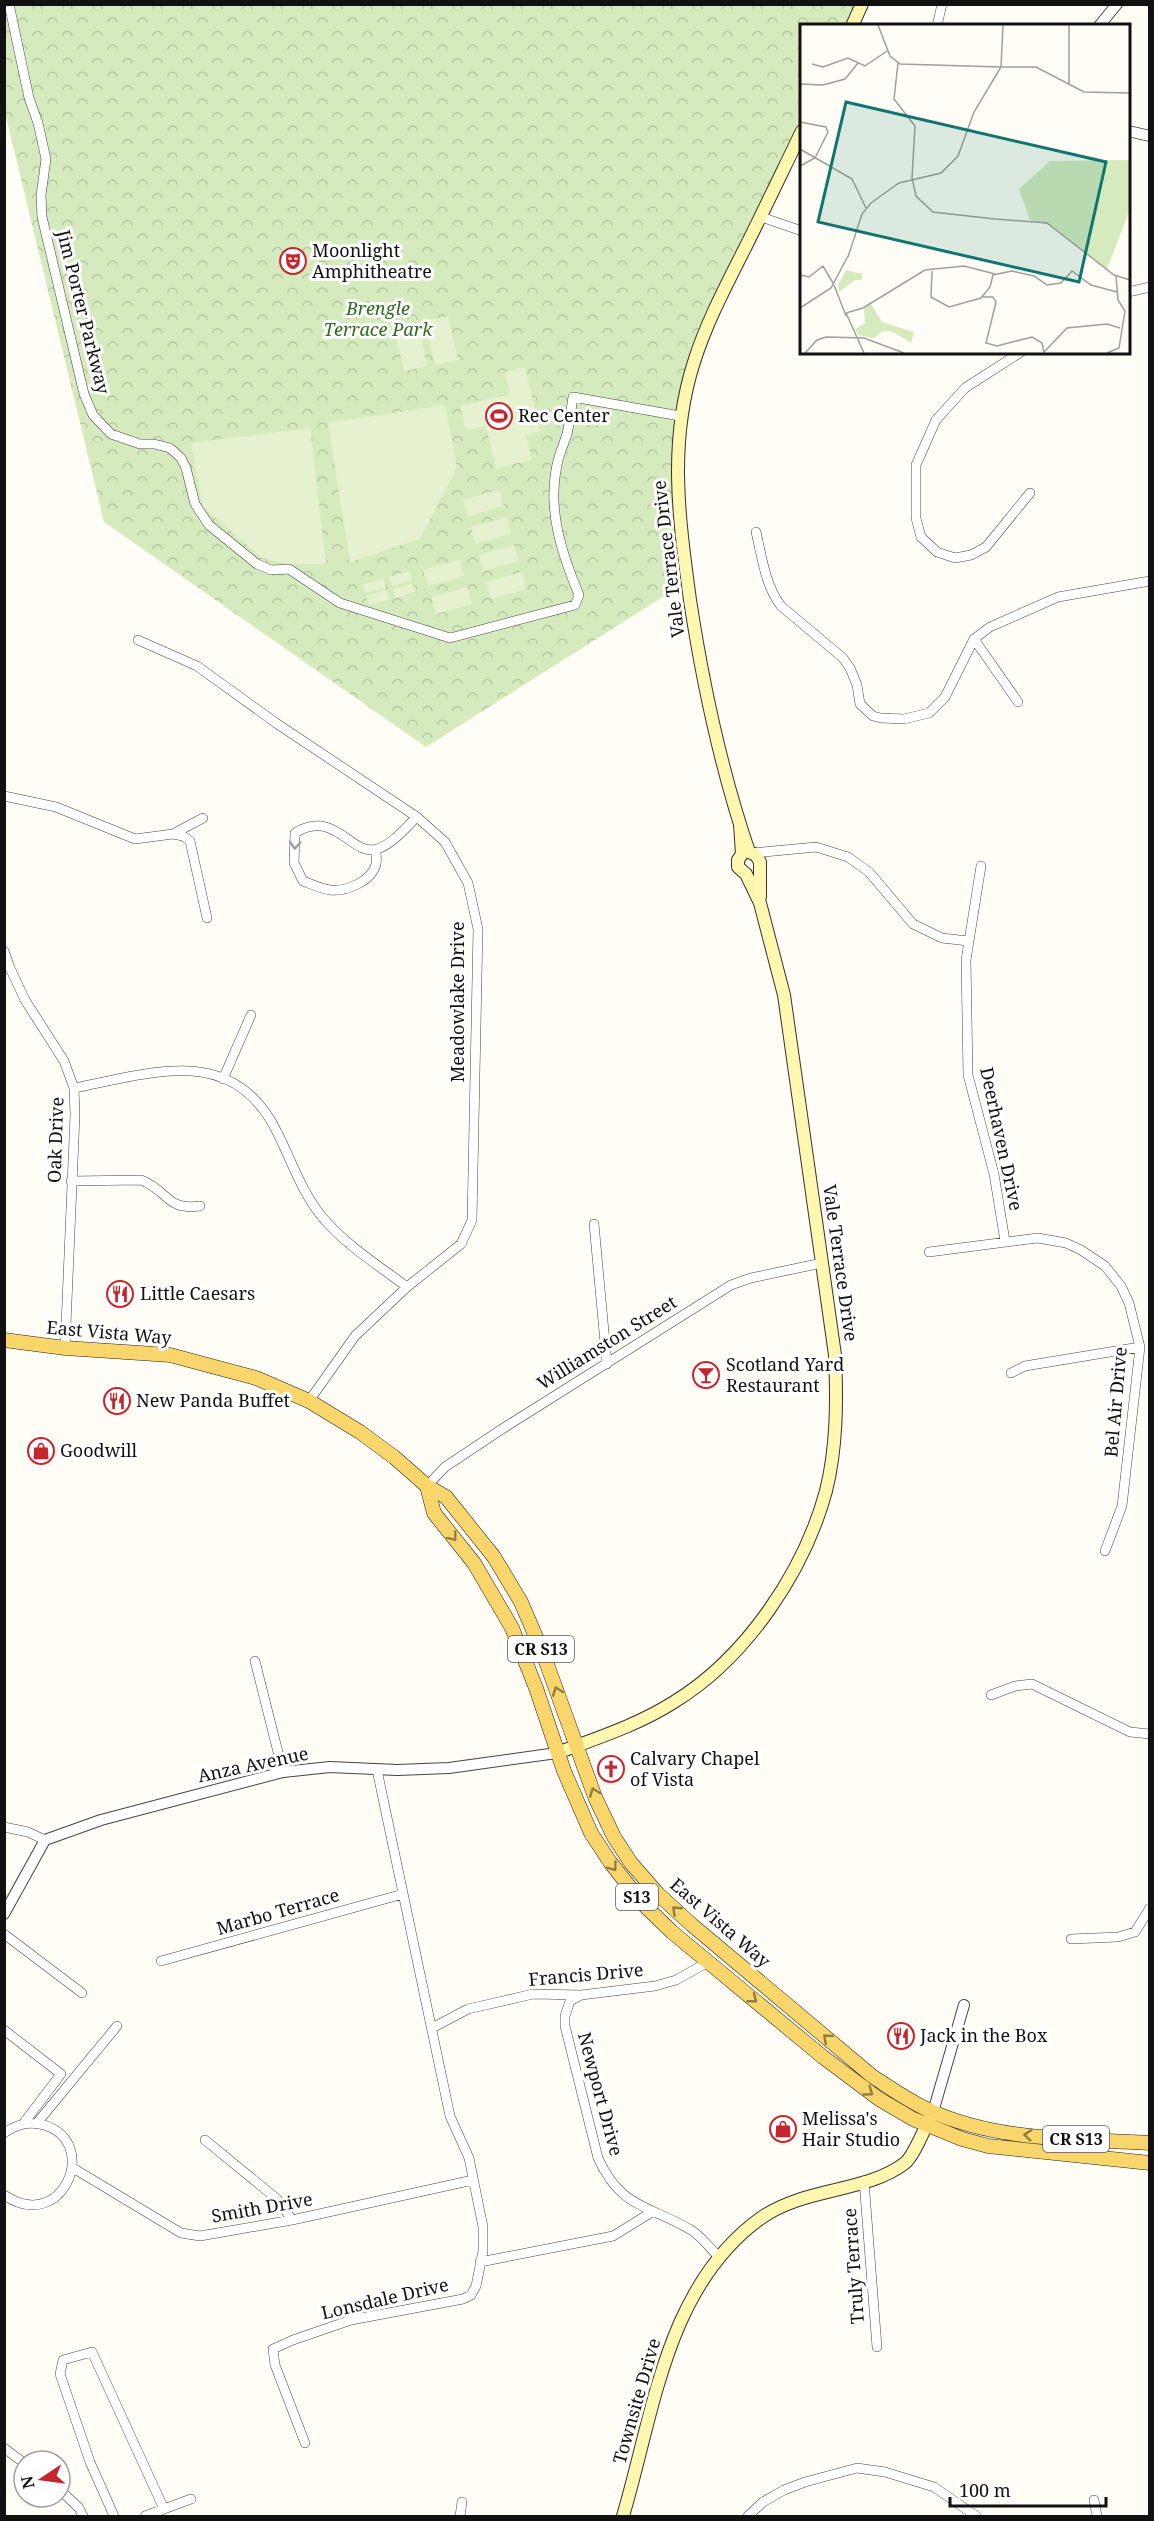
<svg xmlns="http://www.w3.org/2000/svg" width="1154" height="2521" font-family="'Noto Serif',serif">
	<defs>
		<pattern id="park-crowns" width="20" height="18" patternUnits="userSpaceOnUse" patternTransform="scale(1.5)"><rect width="20" height="18" fill="#d5ebbd"/><path d="M2 6a3 3 0 1 1 6 0M12 15a3 3 0 1 1 6 0" fill="none" stroke="#b6c8a1"/></pattern>
	</defs>
	<rect width="100%" height="100%" fill="#fffdf5"/>
	<path fill="url(#park-crowns)" d="M 4,5 L 861,5 L 851,25 L 802,26 L 801,129 L 706,328 L 681,416 L 688,581 L 426,747 L 104,522 L 5,113 Z"/>
	<path fill="#e6f2cf" d="M 448,316 L 458,360 L 435,365 L 425,321 Z
		M 418,323 L 427,366 L 404,371 L 394,328 Z
		M 525,367 L 540,431 L 526,435 L 532,460 L 496,468 L 486,426 L 466,430 L 460,406 L 510,394 L 505,372 Z
		M 445,405 L 457,467 L 420,539 L 350,562 L 328,423 Z
		M 310,428 L 326,564 L 288,564 L 262,558 L 203,507 L 191,443 Z
		M 499,490 L 504,506 L 468,516 L 463,500 Z
		M 507,517 L 511,534 L 475,544 L 471,527 Z
		M 514,545 L 519,561 L 483,571 L 479,555 Z
		M 459,560 L 464,576 L 428,586 L 423,570 Z
		M 409,571 L 412,580 L 392,586 L 389,577 Z
		M 522,572 L 526,589 L 491,599 L 486,582 Z
		M 383,579 L 386,588 L 365,593 L 363,584 Z
		M 413,583 L 415,592 L 395,598 L 393,589 Z
		M 467,587 L 472,604 L 436,614 L 431,597 Z
		M 386,590 L 389,600 L 369,605 L 366,596 Z"/>
	<g fill="none" stroke-linecap="round" stroke-linejoin="round">
		<defs>
			<path id="minor" d="M 9,4 L 29,98 L 38,123 L 46,159 L 41,195 L 42,217 L 84,394 L 93,415 L 111,434 L 140,444 L 154,444 L 170,448 L 181,458 L 186,468 L 195,504 L 209,525 L 257,564 L 271,570 L 289,569 L 340,603 L 450,638 L 575,605 L 579,595 C 562,554 547,510 557,465 C 559,454 564,444 567,434 C 570,422 571,409 573,397 L 680,416
				M 937,26 L 942,4
				M 761,217 L 802,231
				M 1128,292 L 1150,287
				M 1021,352 L 965,388 L 936,420 L 916,465 L 916,518 L 921,537 L 937,552 L 955,558 L 971,555 L 986,547 L 1030,493
				M 756,532 C 762,557 765,585 781,606 L 843,658 L 850,668 L 857,685 L 860,704 L 873,716 L 881,718 L 904,719 L 929,713 L 945,697 L 974,639 L 990,627 L 1058,597 L 1150,581
				M 974,639 L 1018,702
				M 138,640 L 197,666 L 276,723 L 417,817 L 445,842 L 468,883 L 478,929 L 472,1220 L 461,1244 L 407,1287 L 355,1336 L 309,1401
				M 4,796 L 56,807 L 135,839 L 173,834 L 183,836 L 190,841 L 207,918
				M 173,834 L 203,818
				M 376,850 C 376,854 377,860 376,864 C 372,881 346,892 330,890 C 321,889 311,884 303,881 L 294,863 L 295,833 C 336,808 351,857 377,849 C 393,844 405,828 417,817
				M 753,853 L 816,847 L 848,857 L 869,872 L 913,924 L 942,938 L 968,941
				M 981,866 L 966,960 L 968,1075 L 994,1174 L 1005,1241
				M 4,951 L 10,968 L 25,1000 L 64,1061 L 74,1088 L 75,1115 L 65,1348
				M 223,1079 L 251,1015
				M 74,1088 C 152,1073 234,1042 278,1134 C 292,1162 302,1193 323,1218 C 346,1245 379,1266 407,1287
				M 71,1181 L 141,1180 C 168,1190 166,1211 200,1206
				M 594,1224 L 607,1364
				M 929,1252 L 1038,1238 L 1066,1243 L 1081,1250 L 1105,1266 L 1121,1286 L 1129,1303 L 1140,1347 L 1122,1506 L 1105,1551
				M 1011,1373 L 1025,1366 L 1140,1347
				M 427,1486 L 445,1467 L 502,1429 L 731,1285 L 751,1278 L 822,1263
				M 255,1661 L 283,1772
				M 991,1695 L 1015,1686 L 1032,1684 L 1130,1732 L 1150,1734
				M 4,1827 L 28,1832 L 45,1840
				M 4,1934 L 82,1993
				M 1071,1939 L 1118,1937 L 1135,1932 L 1150,1908
				M 161,1961 L 403,1894
				M 581,1995 L 570,2001 L 565,2016 L 565,2026 L 598,2158 C 621,2209 649,2205 691,2230 C 701,2236 710,2248 718,2256
				M 432,2028 L 468,2009 L 533,1994 L 581,1995 L 655,1986 L 676,1980 L 708,1962
				M 4,2030 L 61,2074 L 23,2124
				M 37,2123 L 117,2026
				M 4,2133 C 17,2124 29,2121 44,2125 C 101,2142 63,2235 4,2195
				M 205,2140 L 277,2199 L 292,2220
				M 73,2168 L 181,2233 L 200,2236 L 292,2220 L 473,2180
				M 864,2181 L 877,2347
				M 480,2262 L 613,2236 L 652,2212
				M 305,2443 L 275,2365 L 273,2349 L 293,2340 L 351,2320 L 463,2299 L 471,2295 L 476,2286 L 483,2251 L 483,2227 L 469,2158 L 450,2116 L 377,1770
				M 4,2448 L 24,2463
				M 60,2490 L 79,2508 L 83,2516
				M 1094,2500 L 1097,2516
				M 114,2516 L 90,2462 L 60,2374 L 63,2360 L 92,2352 L 164,2509
				M 145,2516 L 191,2499
				M 460,2516 L 462,2502
				M 748,2516 L 763,2502 L 784,2490 L 805,2482 L 857,2468 L 885,2472 L 934,2487 L 976,2516"/>
			<path id="tertiary" d="M 1099,26 L 1117,4
				M 1128,131 L 1150,136
				M 4,1914 L 45,1840 L 101,1820 L 283,1772 L 330,1767 L 397,1770 L 449,1768 L 557,1753
				M 933,2112 L 964,2005"/>
			<path id="secondary" d="M 852,26 L 862,4
				M 760,897 L 760,862 L 756,855 L 749,852 C 721,770 703,685 690,600 C 679,518 668,443 694,362 C 707,321 727,284 746,246 C 765,208 783,170 802,131
				M 557,1753 C 597,1738 638,1725 674,1702 C 746,1658 804,1572 826,1491 C 837,1447 837,1401 835,1355 L 784,995 L 760,903 L 746,874 L 738,867 L 738,860 L 742,854 L 740,824
				M 623,2516 C 654,2412 666,2286 761,2218 C 805,2187 866,2193 905,2163 C 914,2156 925,2127 931,2116"/>
			<path id="primary" d="M 4,1340 L 65,1348 L 170,1355 L 256,1378 L 309,1401 L 360,1432 L 394,1457 L 427,1486 L 446,1497 L 494,1557 L 521,1602 L 544,1656 L 595,1797 L 614,1837 L 631,1863 L 658,1894 L 692,1925 L 872,2076 C 892,2089 910,2102 931,2111 C 999,2142 1077,2138 1150,2143
				M 427,1486 L 434,1513 L 474,1563 L 512,1628 L 536,1688 L 564,1771 L 591,1833 L 610,1862 L 643,1904 L 672,1932 L 823,2057 L 879,2099 L 913,2119 L 962,2139 L 988,2146 L 1150,2163"/>
		</defs>
		<use href="#minor" stroke="#444" stroke-width="10"/>
		<use href="#tertiary" stroke="#444" stroke-width="12"/>
		<use href="#secondary" stroke="#333" stroke-width="14"/>
		<use href="#primary" stroke="#222" stroke-width="15"/>
		<use href="#minor" stroke="#fff" stroke-width="9"/>
		<use href="#tertiary" stroke="#fff" stroke-width="10"/>
		<use href="#secondary" stroke="#fff6b0" stroke-width="12"/>
		<use href="#primary" stroke="#f9d66b" stroke-width="14"/>
	</g>
	<defs><path id="oneway-chevron" d="M-2-3.5L2.5 0L-2 3.5" fill="none" stroke-width="1.6" stroke-linecap="round" stroke-linejoin="round" transform="scale(1.5)"/></defs>
	<use stroke="#a0a0a0" href="#oneway-chevron" transform="translate(295 845) rotate(93)"/>
	<g stroke="#917d42">
		<use href="#oneway-chevron" transform="translate(453 1537) rotate(52)"/>
		<use href="#oneway-chevron" transform="translate(557 1691) rotate(-110)"/>
		<use href="#oneway-chevron" transform="translate(594 1792) rotate(-111)"/>
		<use href="#oneway-chevron" transform="translate(613 1867) rotate(54)"/>
		<use href="#oneway-chevron" transform="translate(676 1910) rotate(-137)"/>
		<use href="#oneway-chevron" transform="translate(753 1999) rotate(39)"/>
		<use href="#oneway-chevron" transform="translate(827 2038) rotate(-139)"/>
		<use href="#oneway-chevron" transform="translate(869 2092) rotate(36)"/>
		<use href="#oneway-chevron" transform="translate(1028 2135) rotate(-174)"/>
	</g>
	<defs>
		<symbol id="theatre-ring" viewBox="-11 -11 22 22"><circle r="9.5" fill="#fff" stroke="#c4262e" stroke-width="1.5"/><path d="M-5-5.5Q0-4 5-5.5V0Q5 5 0 6Q-5 5-5 0ZM-3.3-2.5H-1v1.5H-3.3ZM1-2.5H3.3v1.5H1ZM-2.8 1Q0 5.5 2.8 1Z" fill="#c4262e"/></symbol>
		<symbol id="stadium-ring" viewBox="-11 -11 22 22"><circle r="9.5" fill="#fff" stroke="#c4262e" stroke-width="1.5"/><path d="M0-5a6.5 5 0 1 0 0 10a6.5 5 0 1 0 0-10ZM-3.5-1.8h7v3.6h-7Z" fill="#c4262e"/></symbol>
		<symbol id="restaurant-ring" viewBox="-11 -11 22 22"><circle r="9.5" fill="#fff" stroke="#c4262e" stroke-width="1.5"/><path d="M-5-6h1v4h1v-4h1v4h1v-4h1v5L-1.5 .5V6h-2V.5L-5-1ZM5-6V6H3V1.5H1.5Q1.5-4 5-6Z" fill="#c4262e"/></symbol>
		<symbol id="bar-ring" viewBox="-11 -11 22 22"><circle r="9.5" fill="#fff" stroke="#c4262e" stroke-width="1.5"/><path d="M-6-5H6L.8 .8V4.5H3.5V6h-7V4.5H-.8V.8Z" fill="#c4262e"/></symbol>
		<symbol id="shop-ring" viewBox="-11 -11 22 22"><circle r="9.5" fill="#fff" stroke="#c4262e" stroke-width="1.5"/><path d="M-5-2.5h2.3a2.7 3.5 0 0 1 5.4 0H5L5.5 6h-11ZM-1.5-2.5h3a1.5 2.3 0 0 0-3 0Z" fill="#c4262e"/></symbol>
		<symbol id="church-ring" viewBox="-11 -11 22 22"><circle r="9.5" fill="#fff" stroke="#c4262e" stroke-width="1.5"/><path d="M-1.2-6h2.4v3.5h3.3v2.4h-3.3V6h-2.4V-.1h-3.3v-2.4h3.3Z" fill="#c4262e"/></symbol>
	</defs>
	<g fill-rule="evenodd">
		<use href="#theatre-ring" x="278" y="246" width="30" height="30"/>
		<use href="#stadium-ring" x="484" y="401" width="30" height="30"/>
		<use href="#restaurant-ring" x="105" y="1279" width="30" height="30"/>
		<use href="#bar-ring" x="691" y="1360" width="30" height="30"/>
		<use href="#restaurant-ring" x="102" y="1386" width="30" height="30"/>
		<use href="#shop-ring" x="26" y="1436" width="30" height="30"/>
		<use href="#church-ring" x="596" y="1754" width="30" height="30"/>
		<use href="#restaurant-ring" x="886" y="2021" width="30" height="30"/>
		<use href="#shop-ring" x="768" y="2114" width="30" height="30"/>
	</g>
	<g text-anchor="middle" stroke-width="6" stroke-linejoin="round" paint-order="stroke">
		<g fill="#fff" stroke="#585858" stroke-width="1.5">
			<rect x="508" y="1636" width="66" height="26" rx="4.5"/>
			<rect x="616" y="1884" width="42" height="26" rx="4.5"/>
			<rect x="1043" y="2126" width="66" height="26" rx="4.5"/>
		</g>
		<g font-size="16" font-weight="bold" fill="#111">
			<text x="541" y="1655">CR S13</text>
			<text x="637" y="1903">S13</text>
			<text x="1076" y="2145">CR S13</text>
		</g>
		<g font-size="18" fill="#111" stroke="#fff" text-anchor="start">
			<text x="312" y="257">Moonlight<tspan x="312" dy="21">Amphitheatre</tspan></text>
			<text x="518" y="422">Rec Center</text>
			<text x="140" y="1300">Little Caesars</text>
			<text x="726" y="1371">Scotland Yard<tspan x="726" dy="21">Restaurant</tspan></text>
			<text x="136" y="1407">New Panda Buffet</text>
			<text x="60" y="1457">Goodwill</text>
			<text x="630" y="1765">Calvary Chapel<tspan x="630" dy="21">of Vista</tspan></text>
			<text x="920" y="2042">Jack in the Box</text>
			<text x="802" y="2125">Melissa's<tspan x="802" dy="21">Hair Studio</tspan></text>
		</g>
		<g font-size="18" font-style="italic" fill="#2f6b1f" stroke="#fff">
			<text x="378" y="315">Brengle<tspan x="378" dy="21">Terrace Park</tspan></text>
		</g>
		<g font-size="18" fill="#111" stroke="#fff">
			<text transform="translate(83 312) rotate(76)" y="6">Jim Porter Parkway</text>
			<text transform="translate(669 559) rotate(-97)" y="6">Vale Terrace Drive</text>
			<text transform="translate(458 1002) rotate(-90)" y="6">Meadowlake Drive</text>
			<text transform="translate(1001 1139) rotate(78)" y="6">Deerhaven Drive</text>
			<text transform="translate(56 1140) rotate(-88)" y="6">Oak Drive</text>
			<text transform="translate(840 1263) rotate(82)" y="6">Vale Terrace Drive</text>
			<text transform="translate(109 1333) rotate(5)" y="6">East Vista Way</text>
			<text transform="translate(607 1343) rotate(-32)" y="6">Williamston Street</text>
			<text transform="translate(1116 1402) rotate(-85)" y="6">Bel Air Drive</text>
			<text transform="translate(253 1765) rotate(-12)" y="6">Anza Avenue</text>
			<text transform="translate(278 1912) rotate(-16)" y="6">Marbo Terrace</text>
			<text transform="translate(720 1923) rotate(41)" y="6">East Vista Way</text>
			<text transform="translate(586 1975) rotate(-5)" y="6">Francis Drive</text>
			<text transform="translate(600 2094) rotate(75)" y="6">Newport Drive</text>
			<text transform="translate(262 2208) rotate(-10)" y="6">Smith Drive</text>
			<text transform="translate(854 2266) rotate(-94)" y="6">Truly Terrace</text>
			<text transform="translate(385 2299) rotate(-13)" y="6">Lonsdale Drive</text>
			<text transform="translate(637 2401) rotate(-74)" y="6">Townsite Drive</text>
		</g>
	</g>
	<g transform="translate(800 24)">
		<rect width="330" height="330" fill="#fffdf5"/>
		<path d="M 330,136 L 330,185 L 307,245 L 253,202 L 230,196 L 219,165 L 250,137 ZM 46,246 L 62,250 L 62,256 L 55,256 L 39,268 L 38,261 ZM 71,280 L 82,298 L 114,308 L 111,319 L 93,308 L 83,307 L 74,314 L 58,311 L 55,305 L 65,299 L 64,285 Z" fill="#d5ebbd"/>
		<path fill="none" stroke="#a09f9a" stroke-width="1.5" d="M 78,1 L 90,32 L 100,40 L 201,43M 98,39 L 94,75 L 115,102 L 112,154M 12,40 L 23,43 L 48,34 L 65,42 L 87,27M 201,43 L 236,43 L 284,68 L 330,69M 0,60 L 23,61 L 45,55 L 58,39M 269,61 L 269,1M 0,98 L 26,103 L 28,108 L 15,134 L 0,142M 0,125 L 52,155 L 66,184M 112,154 L 116,172 L 133,188 L 195,195M 195,195 L 247,199 L 314,251 L 330,256M 48,233 L 62,190 L 71,179 L 99,159 L 141,149 L 158,132 L 174,88 L 201,43 L 203,1M 132,247 L 131,273 L 149,283 L 181,274 L 190,263 L 193,251 L 212,247 L 234,252 L 247,261 L 261,259 L 272,247 L 291,261 L 317,268M 0,251 L 9,253 L 23,242 L 33,259M 34,261 L 46,292M 183,273 L 193,273 L 196,278 L 186,319 L 197,322 L 232,313 L 242,319 L 244,329M 0,284 L 31,264 L 48,232M 46,289 L 63,284 L 125,246 L 164,242 L 195,250M 46,289 L 64,329M 244,328 L 267,304 L 307,300 L 320,304M 5,329 L 17,316 L 26,313 L 64,314 L 104,329M 307,329 L 319,324 L 325,287 L 318,276 L 316,252"/>
		<path fill="#0f766e" fill-opacity="0.15" stroke="#0f766e" stroke-width="3" d="M 46,78 L 306,138 L 279,258 L 18,198 Z"/>
		<rect width="330" height="330" fill="none" stroke="#111" stroke-width="3"/>
	</g>
	<rect width="1154" height="2521" fill="none" stroke="#111111" stroke-width="12"/>
	<g transform="translate(42 2479) rotate(257)"><circle r="28" fill="#ffffff" stroke="#a0a0a0" stroke-width="1.5"/>
	<path d="M0-4.5L10 22L0 15L-10 22Z" fill="#c4262e"/>
	<text y="-9" font-size="16" font-weight="bold" text-anchor="middle" fill="#111111">N</text>
	</g>
	<path d="M950 2497v9h156v-9" fill="none" stroke="#111111" stroke-width="3"/>
	<text x="959" y="2497" font-size="18" fill="#111111" stroke="#ffffff" stroke-width="4.5" paint-order="stroke">100 m</text>
</svg>
